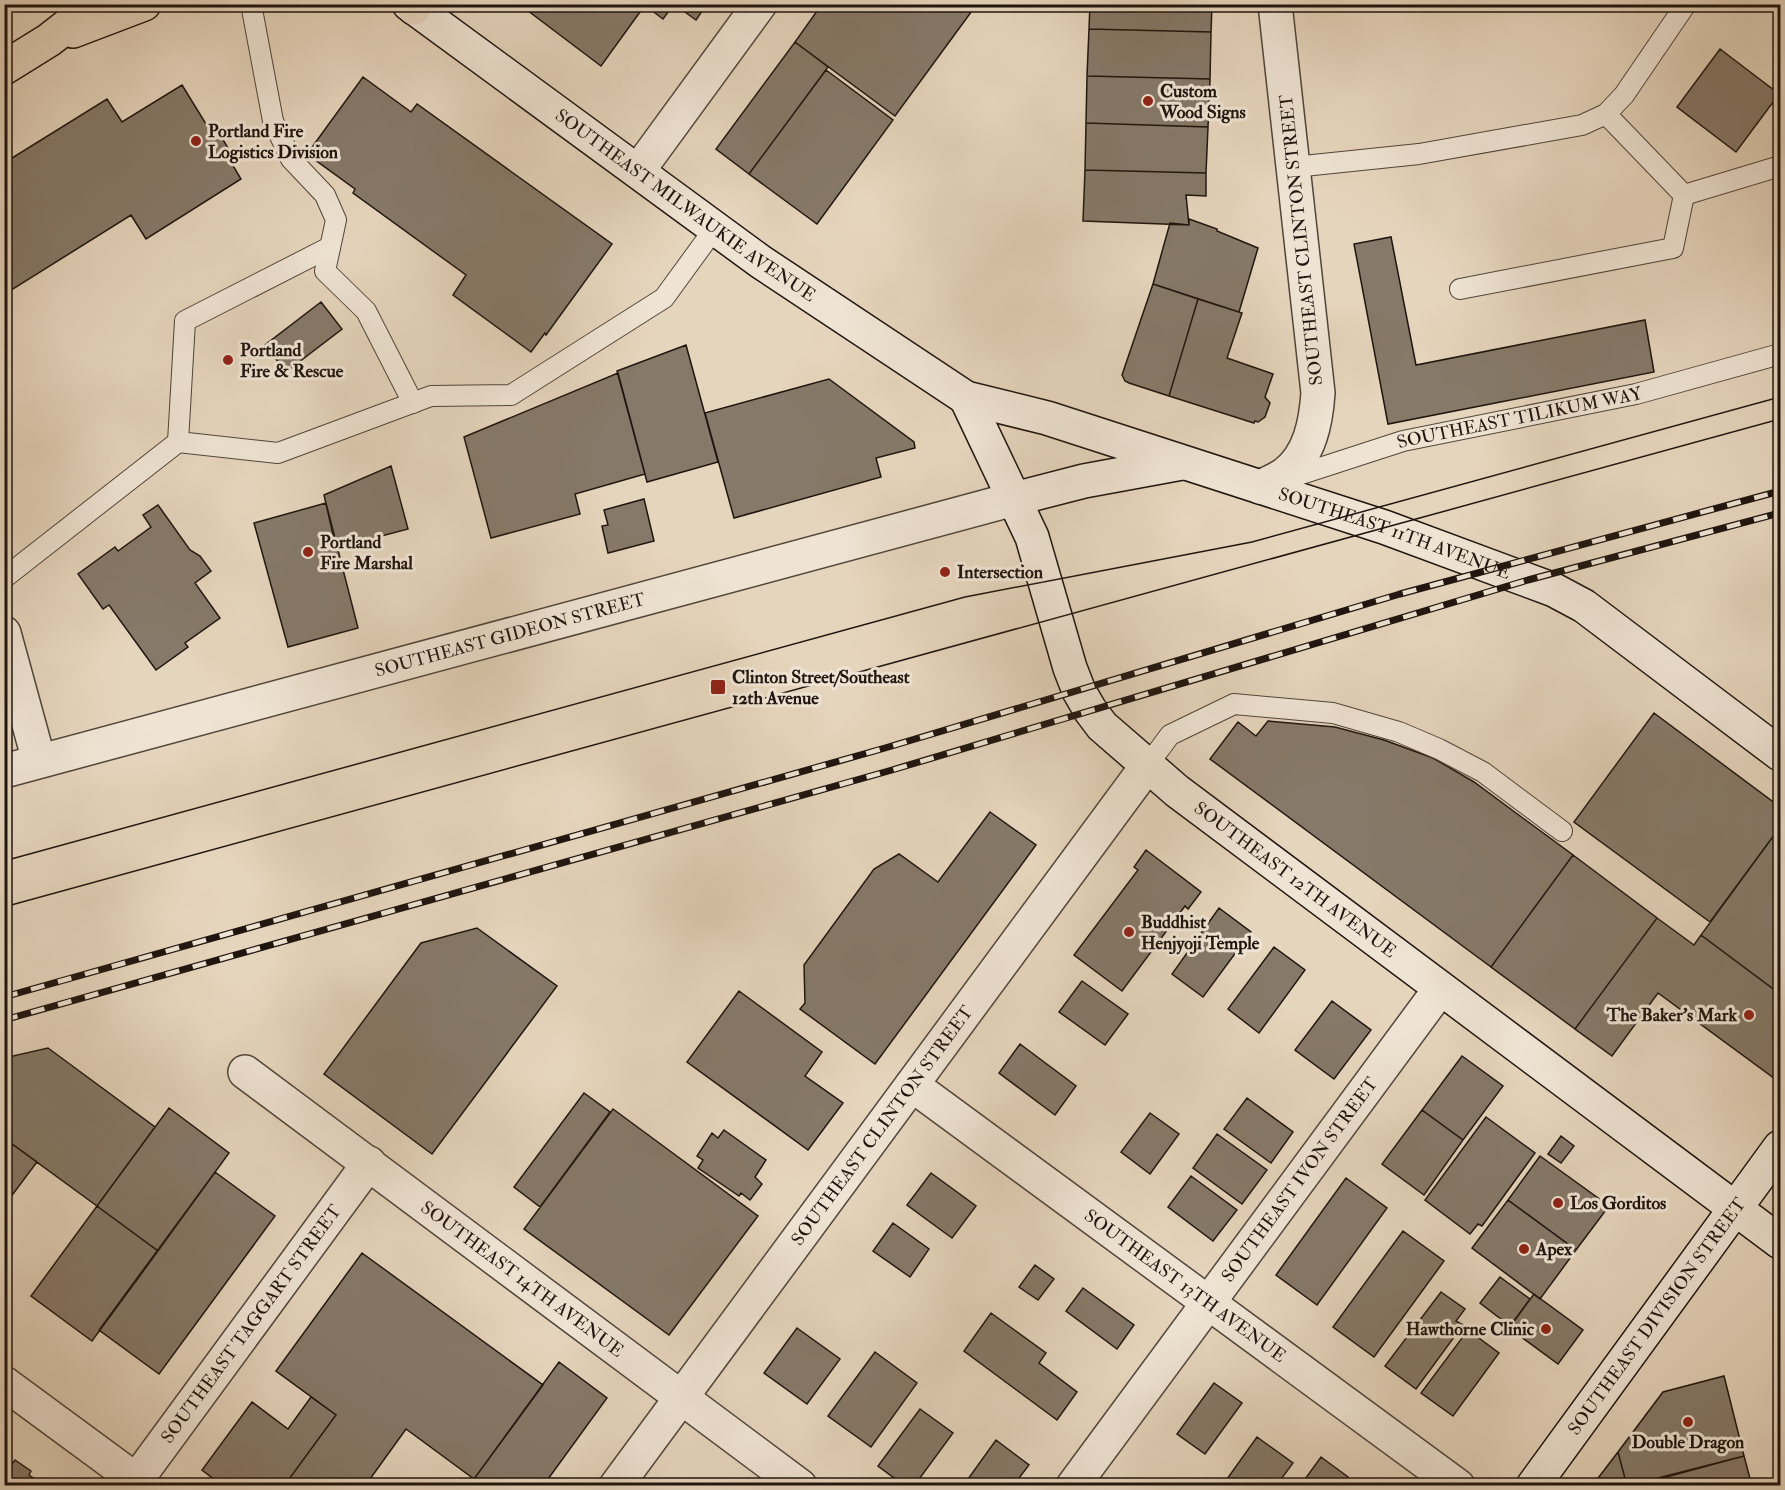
<svg xmlns="http://www.w3.org/2000/svg" width="1785" height="1490" font-family="'IM FELL Double Pica',serif">
	<rect width="100%" height="100%" fill="#e6d5bd"/>
	<filter id="stains"><feTurbulence type="fractalNoise" baseFrequency=".00333" numOctaves="4"/><feColorMatrix values="0 0 0 0 .2 0 0 0 0 .09 0 0 0 0 .02 0 0 0 .5 -.17"/></filter>
	<radialGradient id="worn" r=".72"><stop offset=".6" stop-color="#630" stop-opacity="0"/><stop offset="1" stop-color="#630" stop-opacity=".3"/></radialGradient>
	<path fill="#867969" stroke="#1f150f" stroke-width="1.5" d="M 519,4 L 644,4 L 645,5 L 601,66 Z
		M 653,4 L 674,4 L 663,19 L 650,9 Z
		M 674,4 L 707,4 L 696,20 Z
		M 822,4 L 977,4 L 895,116 L 795,42 Z
		M 1090,4 L 1212,4 L 1211,32 L 1089,29 Z
		M 1089,29 L 1211,32 L 1210,79 L 1087,76 Z
		M 795,42 L 828,67 L 749,174 L 716,149 Z
		M 1720,49 L 1779,94 L 1736,152 L 1677,107 Z
		M 826,70 L 893,120 L 817,224 L 749,174 Z
		M 1087,76 L 1210,79 L 1208,127 L 1086,123 Z
		M 363,77 L 411,112 L 417,104 L 612,244 L 546,335 L 545,333 L 531,352 L 453,295 L 466,275 L 353,193 L 355,189 L 307,154 Z
		M 182,85 L 209,129 L 214,125 L 233,156 L 229,159 L 241,179 L 146,239 L 131,215 L 5,294 L 4,163 L 107,99 L 122,122 Z
		M 1086,123 L 1208,127 L 1206,173 L 1085,170 Z
		M 1085,170 L 1206,173 L 1206,196 L 1186,195 L 1189,225 L 1083,221 Z
		M 1189,219 L 1217,229 L 1217,231 L 1258,248 L 1239,312 L 1153,284 L 1170,223 L 1189,225 Z
		M 1391,237 L 1416,365 L 1645,320 L 1654,372 L 1388,424 L 1354,244 Z
		M 1153,284 L 1198,299 L 1169,396 L 1129,383 L 1125,381 L 1122,375 Z
		M 1198,299 L 1242,313 L 1227,358 L 1273,374 L 1265,397 L 1270,403 L 1265,417 L 1258,422 L 1255,421 L 1254,423 L 1169,396 Z
		M 321,302 L 342,329 L 286,372 L 265,345 Z
		M 686,345 L 718,462 L 647,482 L 617,371 Z
		M 618,373 L 645,474 L 575,494 L 580,514 L 491,538 L 464,437 Z
		M 829,379 L 914,442 L 915,448 L 876,458 L 881,477 L 734,518 L 705,413 Z
		M 391,466 L 408,529 L 336,548 L 324,495 Z
		M 644,499 L 654,541 L 608,553 L 602,526 L 608,525 L 604,510 Z
		M 326,503 L 358,628 L 288,647 L 254,523 Z
		M 158,505 L 190,550 L 200,556 L 211,571 L 195,583 L 220,618 L 185,643 L 188,647 L 156,670 L 109,605 L 103,609 L 78,574 L 115,547 L 118,551 L 151,527 L 143,515 Z
		M 1654,713 L 1780,807 L 1780,827 L 1710,922 L 1574,822 Z
		M 1268,721 L 1335,727 L 1384,740 L 1433,758 L 1474,782 L 1573,855 L 1491,967 L 1210,759 L 1238,722 L 1256,736 Z
		M 990,812 L 1036,845 L 875,1064 L 800,1009 L 805,1003 L 804,965 L 874,869 L 899,854 L 938,882 Z
		M 1780,827 L 1780,994 L 1701,935 Z
		M 1146,850 L 1201,892 L 1188,909 L 1185,906 L 1122,991 L 1074,955 L 1138,870 L 1134,867 Z
		M 1573,855 L 1657,918 L 1575,1029 L 1491,967 Z
		M 1219,908 L 1251,932 L 1203,997 L 1172,974 Z
		M 1657,918 L 1694,945 L 1701,935 L 1780,994 L 1780,1077 L 1778,1081 L 1658,993 L 1612,1056 L 1575,1029 Z
		M 477,928 L 557,986 L 432,1154 L 324,1074 L 421,943 Z
		M 1274,947 L 1305,970 L 1259,1033 L 1228,1009 Z
		M 1082,981 L 1128,1014 L 1105,1045 L 1059,1012 Z
		M 739,991 L 822,1052 L 805,1076 L 843,1103 L 808,1150 L 687,1062 Z
		M 1332,1001 L 1371,1030 L 1334,1079 L 1295,1050 Z
		M 1020,1044 L 1076,1086 L 1055,1115 L 999,1073 Z
		M 48,1048 L 155,1127 L 97,1206 L 4,1138 L 4,1058 Z
		M 1462,1056 L 1503,1086 L 1463,1140 L 1422,1110 Z
		M 584,1093 L 610,1112 L 540,1207 L 514,1187 Z
		M 1247,1098 L 1293,1132 L 1271,1163 L 1224,1129 Z
		M 169,1108 L 229,1153 L 158,1251 L 97,1206 Z
		M 613,1109 L 758,1216 L 669,1335 L 524,1229 Z
		M 1422,1110 L 1463,1140 L 1424,1195 L 1382,1164 Z
		M 1150,1113 L 1179,1134 L 1150,1174 L 1121,1152 Z
		M 1486,1117 L 1535,1153 L 1482,1226 L 1478,1224 L 1470,1234 L 1425,1200 Z
		M 724,1130 L 766,1160 L 755,1177 L 762,1184 L 750,1200 L 741,1193 L 739,1196 L 698,1168 L 703,1160 L 697,1156 L 712,1133 L 718,1138 Z
		M 1217,1134 L 1267,1170 L 1242,1204 L 1193,1168 Z
		M 1561,1136 L 1574,1146 L 1561,1163 L 1548,1154 Z
		M 4,1138 L 37,1162 L 4,1206 Z
		M 1540,1156 L 1609,1206 L 1576,1250 L 1508,1200 Z
		M 215,1172 L 275,1216 L 159,1374 L 99,1330 Z
		M 931,1173 L 976,1206 L 952,1238 L 907,1205 Z
		M 1191,1176 L 1237,1210 L 1213,1241 L 1168,1207 Z
		M 1346,1178 L 1387,1208 L 1317,1305 L 1276,1275 Z
		M 1508,1200 L 1576,1250 L 1540,1299 L 1472,1248 Z
		M 97,1206 L 158,1251 L 92,1341 L 31,1296 Z
		M 893,1223 L 929,1249 L 910,1277 L 873,1251 Z
		M 1403,1231 L 1444,1261 L 1374,1357 L 1333,1327 Z
		M 362,1253 L 543,1385 L 474,1479 L 406,1429 L 365,1486 L 284,1486 L 336,1415 L 276,1371 Z
		M 1035,1265 L 1054,1279 L 1038,1300 L 1019,1287 Z
		M 1500,1277 L 1530,1299 L 1510,1326 L 1480,1303 Z
		M 1083,1288 L 1134,1325 L 1117,1349 L 1066,1311 Z
		M 1441,1292 L 1465,1309 L 1456,1321 L 1463,1325 L 1416,1389 L 1385,1366 Z
		M 1534,1294 L 1583,1330 L 1558,1364 L 1509,1328 Z
		M 991,1313 L 1046,1353 L 1039,1363 L 1077,1392 L 1057,1420 L 964,1351 Z
		M 797,1328 L 840,1359 L 807,1404 L 764,1373 Z
		M 1468,1330 L 1499,1353 L 1453,1416 L 1421,1393 Z
		M 875,1352 L 917,1383 L 871,1447 L 828,1416 Z
		M 559,1362 L 607,1398 L 543,1486 L 484,1486 L 474,1479 Z
		M 1724,1376 L 1744,1456 L 1627,1486 L 1618,1452 L 1663,1392 Z
		M 1214,1383 L 1242,1403 L 1205,1454 L 1177,1434 Z
		M 311,1397 L 336,1415 L 284,1486 L 223,1486 L 202,1470 L 252,1402 L 288,1429 Z
		M 920,1409 L 953,1433 L 914,1486 L 905,1486 L 878,1466 Z
		M 1257,1437 L 1293,1463 L 1276,1486 L 1222,1486 Z
		M 996,1440 L 1029,1465 L 1013,1486 L 963,1486 Z
		M 1618,1452 L 1627,1486 L 1592,1486 Z
		M 1744,1456 L 1752,1486 L 1633,1486 Z
		M 1321,1457 L 1348,1477 L 1342,1486 L 1300,1486 Z
		M 15,1460 L 31,1471 L 29,1475 L 36,1480 L 32,1486 L 4,1486 L 4,1475 Z"/>
	<g fill="none" stroke-linecap="round" stroke-linejoin="round">
		<defs>
			<g id="lane">
				<path d="M 251,4 L 273,121 L 291,159 L 325,195 L 336,220 L 325,271 L 366,311 L 413,403"/>
				<path d="M 1606,114 L 1684,195 L 1780,166"/>
				<path d="M 1294,167 L 1419,154 L 1582,125 L 1606,114 L 1624,95 L 1686,4"/>
				<path d="M 1460,289 L 1673,248 L 1684,195"/>
				<path d="M 178,442 L 185,321 L 330,247"/>
				<path id="s1" d="M 1286,479 L 1403,441 L 1636,394 L 1780,354"/>
				<path d="M 4,578 L 178,442 L 278,453 L 431,396 L 511,395 L 664,298 L 715,228"/>
				<path d="M 1147,766 L 1170,735 L 1234,704 L 1333,713 L 1399,732 L 1439,749 L 1483,772 L 1562,831"/>
			</g>
			<g id="street">
				<path d="M 638,171 L 760,4"/>
				<path d="M 1260,487 C 1268,483 1278,479 1285,474 C 1310,455 1316,422 1318,393 L 1275,4"/>
				<path d="M 4,633 L 39,761"/>
				<path id="s2" d="M 4,771 L 1014,499"/>
				<path id="s3" d="M 245,1072 L 800,1486"/>
				<path id="s4" d="M 912,1085 L 1458,1486"/>
				<path d="M 4,1383 L 144,1486"/>
				<path id="s5" d="M 132,1486 L 369,1163"/>
				<path id="s6" d="M 616,1486 L 1147,766"/>
				<path id="s7" d="M 1073,1486 L 1440,989"/>
			</g>
			<g id="secondary">
				<path id="s8" d="M 409,4 L 761,262 L 966,398 L 1047,418 L 1384,527 L 1554,590 L 1584,606 L 1780,754"/>
				<path id="s9" d="M 966,398 L 1032,537 L 1070,668 L 1079,691 L 1090,710 L 1102,726 L 1177,791 L 1780,1242"/>
				<path d="M 1014,499 L 1084,481 L 1182,463"/>
				<path id="s10" d="M 1533,1486 L 1780,1147"/>
			</g>
			<path id="primary" d="M 414,8 L 415,4
				M 73,31 L 144,4
				M 4,68 L 49,40 L 95,4"/>
		</defs>
		<use href="#lane" stroke="#51453a" stroke-width="22"/>
		<use href="#street" stroke="#51453a" stroke-width="36"/>
		<use href="#secondary" stroke="#1f150f" stroke-width="36"/>
		<use href="#primary" stroke="#1f150f" stroke-width="36"/>
		<use href="#lane" stroke="#efe4d4" stroke-width="20"/>
		<use href="#street" stroke="#efe4d4" stroke-width="33"/>
		<use href="#secondary" stroke="#efe4d4" stroke-width="33"/>
		<use href="#primary" stroke="#e6d5bd" stroke-width="33"/>
		<path stroke="#1f150f" stroke-width="1.5" d="M 4,861 L 965,597 L 1252,542 L 1780,397
			M 4,907 L 1780,419"/>
		<defs>
			<path id="rail" d="M 4,997 L 885,748 L 1400,594 L 1780,491
				M 4,1020 L 892,770 L 1528,580 L 1780,513"/>
		</defs>
		<use href="#rail" stroke="#1f150f" stroke-width="7"/>
		<use href="#rail" stroke="#efe4d4" stroke-width="4.5" stroke-dasharray="14" stroke-linecap="butt"/>
	</g>
	<g fill="#8f2418" stroke="#efe4d4" stroke-width="2">
		<circle cx="1148" cy="101" r="6"/>
		<circle cx="196" cy="141" r="6"/>
		<circle cx="228" cy="360" r="6"/>
		<circle cx="308" cy="552" r="6"/>
		<circle cx="945" cy="572" r="6"/>
		<rect x="710" y="679" width="16" height="16" rx="3"/>
		<circle cx="1129" cy="932" r="6"/>
		<circle cx="1749" cy="1015" r="6"/>
		<circle cx="1558" cy="1203" r="6"/>
		<circle cx="1524" cy="1249" r="6"/>
		<circle cx="1546" cy="1329" r="6"/>
		<circle cx="1688" cy="1422" r="6"/>
	</g>
	<g text-anchor="middle" stroke-width="6" stroke-linejoin="round" paint-order="stroke">
		<g font-size="18" font-weight="bold" fill="#1f150f" stroke="#efe4d4" text-anchor="start">
			<text x="1160" y="97">Custom<tspan x="1160" dy="21">Wood Signs</tspan></text>
			<text x="208" y="137">Portland Fire<tspan x="208" dy="21">Logistics Division</tspan></text>
			<text x="240" y="356">Portland<tspan x="240" dy="21">Fire &amp; Rescue</tspan></text>
			<text x="320" y="548">Portland<tspan x="320" dy="21">Fire Marshal</tspan></text>
			<text x="957" y="578">Intersection</text>
			<text x="732" y="683">Clinton Street/Southeast<tspan x="732" dy="21">12th Avenue</tspan></text>
			<text x="1141" y="928">Buddhist<tspan x="1141" dy="21">Henjyoji Temple</tspan></text>
			<text x="1737" y="1021" text-anchor="end">The Baker's Mark</text>
			<text x="1570" y="1209">Los Gorditos</text>
			<text x="1536" y="1255">Apex</text>
			<text x="1534" y="1335" text-anchor="end">Hawthorne Clinic</text>
			<text x="1688" y="1448" text-anchor="middle">Double Dragon</text>
		</g>
		<g font-size="18" fill="#1f150f" stroke="#efe4d4">
			<text dy="6" stroke="none"><textPath href="#s8" startOffset="342">SOUTHEAST MILWAUKIE AVENUE</textPath></text>
			<text transform="translate(1301 240) rotate(-96)" y="6">SOUTHEAST CLINTON STREET</text>
			<text dy="6" stroke="none"><textPath href="#s1" startOffset="242">SOUTHEAST TILIKUM WAY</textPath></text>
			<text dy="6" stroke="none"><textPath href="#s8" startOffset="1132">SOUTHEAST 11TH AVENUE</textPath></text>
			<text dy="6" stroke="none"><textPath href="#s2" startOffset="524">SOUTHEAST GIDEON STREET</textPath></text>
			<text dy="6" stroke="none"><textPath href="#s9" startOffset="604">SOUTHEAST 12TH AVENUE</textPath></text>
			<text dy="6" stroke="none"><textPath href="#s6" startOffset="448">SOUTHEAST CLINTON STREET</textPath></text>
			<text dy="6" stroke="none"><textPath href="#s7" startOffset="381">SOUTHEAST IVON STREET</textPath></text>
			<text dy="6" stroke="none"><textPath href="#s3" startOffset="346">SOUTHEAST 14TH AVENUE</textPath></text>
			<text dy="6" stroke="none"><textPath href="#s4" startOffset="339">SOUTHEAST 13TH AVENUE</textPath></text>
			<text dy="6" stroke="none"><textPath href="#s10" startOffset="210">SOUTHEAST DIVISION STREET</textPath></text>
			<text dy="6" stroke="none"><textPath href="#s5" startOffset="201">SOUTHEAST TAGGART STREET</textPath></text>
		</g>
	</g>
	<rect width="1785" height="1490" fill="none" stroke="#e6d5bd" stroke-width="24"/>
	<rect x="6" y="6" width="1773" height="1478" fill="none" stroke="#1f150f" stroke-width="3"/>
	<rect x="12" y="12" width="1761" height="1466" fill="none" stroke="#1f150f" stroke-width="1.5"/>
	<rect width="100%" height="100%" filter="url(#stains)"/>
	<rect width="100%" height="100%" fill="url(#worn)"/>
</svg>
